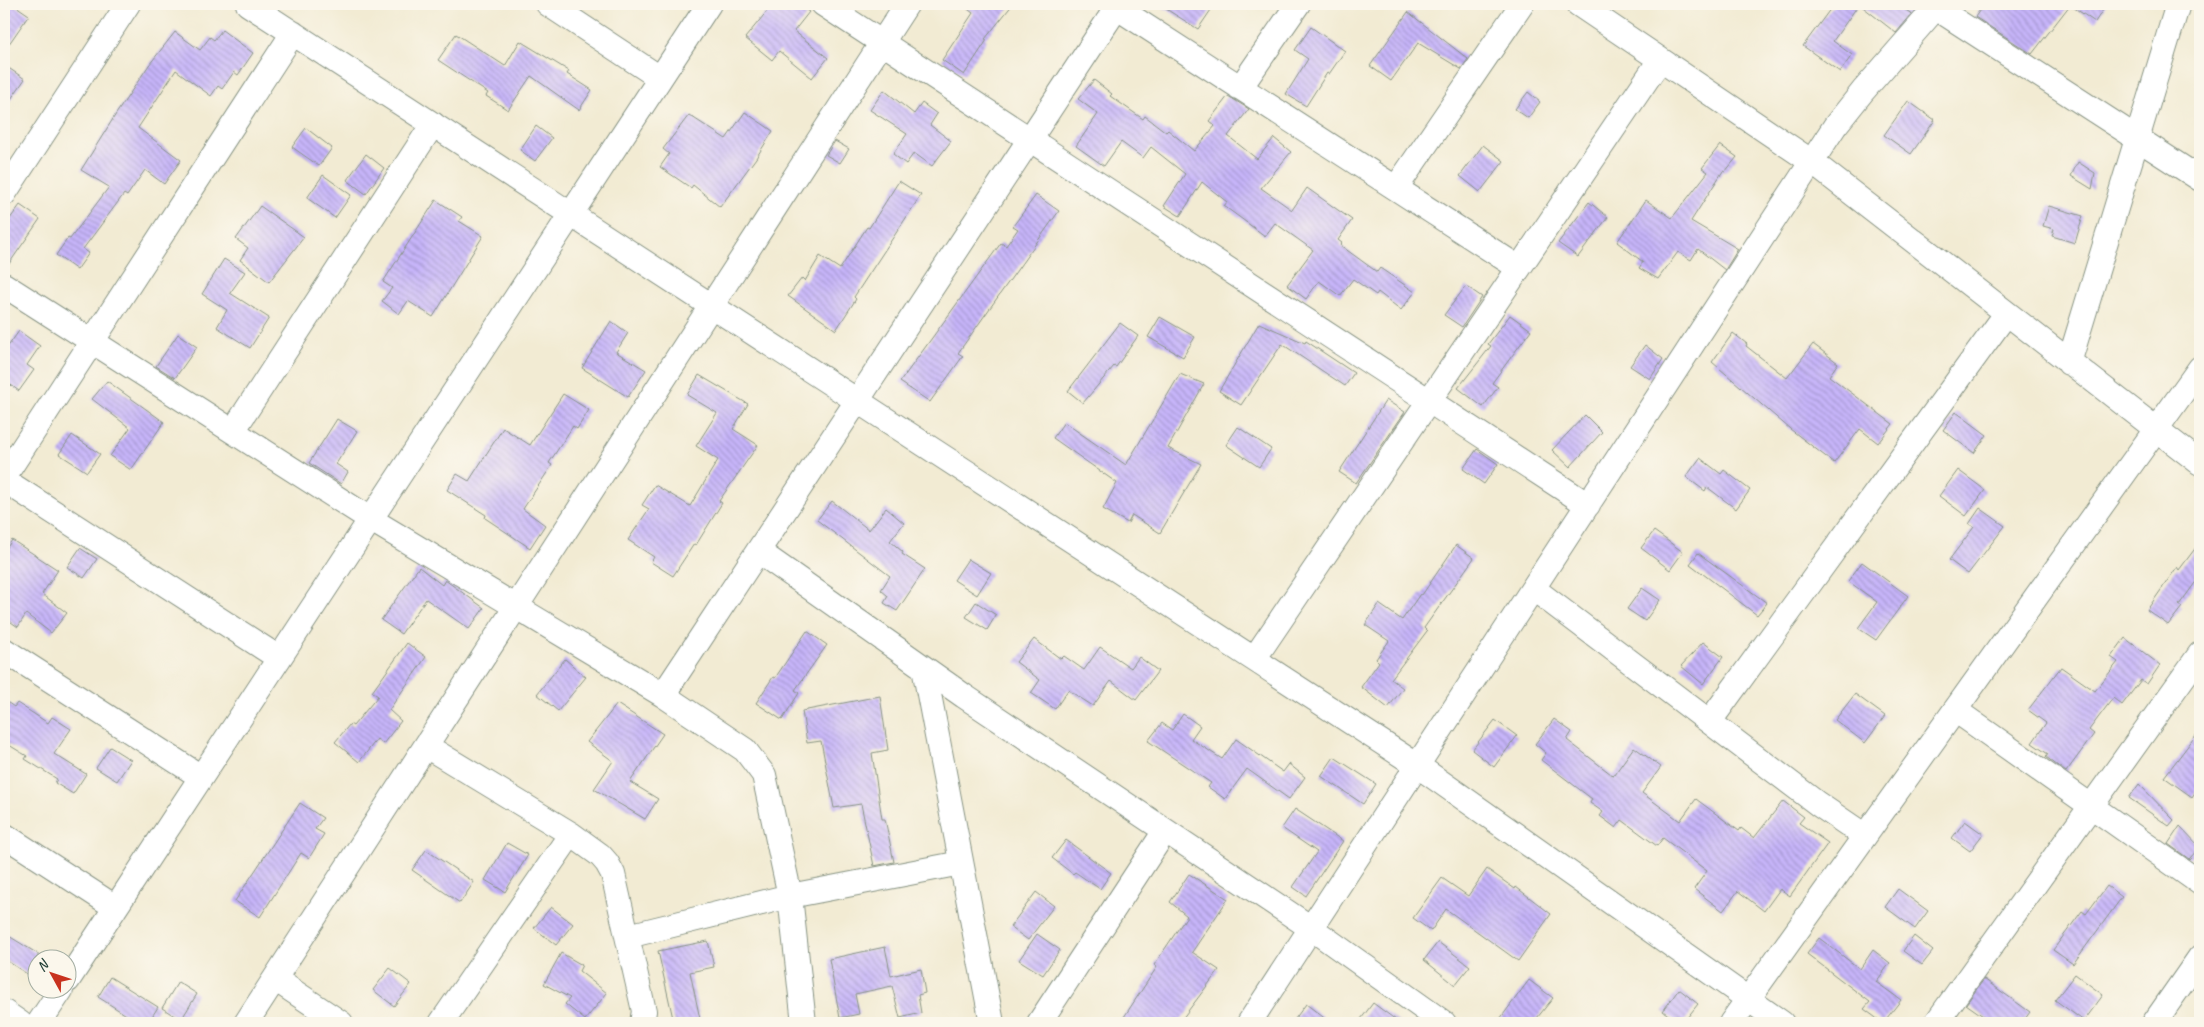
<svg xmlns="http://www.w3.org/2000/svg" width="2204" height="1027" font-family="Caveat,sans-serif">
	<defs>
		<pattern id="building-back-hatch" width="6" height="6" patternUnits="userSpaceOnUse" patternTransform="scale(1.25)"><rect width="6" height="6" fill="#c7b5fa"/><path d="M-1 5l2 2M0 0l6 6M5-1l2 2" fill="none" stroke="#a194cb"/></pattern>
	</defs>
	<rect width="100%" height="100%" fill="#fbf7ec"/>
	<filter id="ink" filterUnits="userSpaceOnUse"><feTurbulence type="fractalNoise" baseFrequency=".02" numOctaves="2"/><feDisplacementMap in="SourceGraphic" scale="10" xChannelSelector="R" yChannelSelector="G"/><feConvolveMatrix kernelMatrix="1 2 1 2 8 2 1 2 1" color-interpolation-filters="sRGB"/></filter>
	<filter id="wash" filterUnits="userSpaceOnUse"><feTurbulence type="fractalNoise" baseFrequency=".0096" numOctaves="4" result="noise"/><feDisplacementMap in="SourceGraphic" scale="20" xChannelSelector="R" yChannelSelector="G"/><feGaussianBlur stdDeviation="1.12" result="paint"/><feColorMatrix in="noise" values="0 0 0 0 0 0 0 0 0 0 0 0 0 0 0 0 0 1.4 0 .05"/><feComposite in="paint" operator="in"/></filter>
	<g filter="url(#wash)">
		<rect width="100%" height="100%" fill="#f2ebd3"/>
		<g id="blocks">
			<path fill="url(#building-back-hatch)" d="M 4,4 L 13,4 L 29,15 L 4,51 Z
				M 773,4 L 798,4 L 809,12 L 794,31 L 828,58 L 812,78 L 779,51 L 772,60 L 745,38 Z
				M 961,4 L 1013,4 L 985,39 L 987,40 L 964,75 L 942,60 L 973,13 Z
				M 1158,4 L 1215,4 L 1198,29 Z
				M 1834,4 L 1896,4 L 1912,14 L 1896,33 L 1859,4 L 1833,41 L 1852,55 L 1840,72 L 1803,46 Z
				M 1984,4 L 2107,4 L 2095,22 L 2070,5 L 2032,54 L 1975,17 Z
				M 1408,12 L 1468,59 L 1461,69 L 1418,43 L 1391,81 L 1370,66 Z
				M 1311,27 L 1345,51 L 1329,74 L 1327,73 L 1306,106 L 1286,94 L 1308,59 L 1295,50 Z
				M 222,30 L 253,53 L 238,75 L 234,72 L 222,89 L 218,86 L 211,96 L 176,70 L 138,128 L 181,160 L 164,184 L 145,170 L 127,196 L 124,194 L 83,249 L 89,253 L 77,270 L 56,255 L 68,238 L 70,239 L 109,187 L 81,170 L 116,114 L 149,65 L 175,32 L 200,50 L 210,37 L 214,40 Z
				M 456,34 L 505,66 L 520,41 L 569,71 L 567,74 L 592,90 L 579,110 L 531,76 L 508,110 L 486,96 L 488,93 L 438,60 Z
				M 4,65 L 25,79 L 4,109 Z
				M 1094,80 L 1112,94 L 1110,96 L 1143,119 L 1145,116 L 1166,132 L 1168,130 L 1194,151 L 1215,126 L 1209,121 L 1228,96 L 1249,109 L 1228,136 L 1257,159 L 1274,138 L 1291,152 L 1261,188 L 1292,210 L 1307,188 L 1352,220 L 1338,240 L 1342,243 L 1340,245 L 1377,272 L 1380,268 L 1415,292 L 1401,310 L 1378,292 L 1376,295 L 1353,279 L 1340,296 L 1319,281 L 1306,299 L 1287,285 L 1313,250 L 1275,223 L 1265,236 L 1224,206 L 1227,202 L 1202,182 L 1180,216 L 1164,206 L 1185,174 L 1151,147 L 1143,158 L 1121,142 L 1104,166 L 1076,146 L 1098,114 L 1078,99 Z
				M 884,90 L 914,114 L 922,103 L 937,114 L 930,125 L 951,141 L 932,166 L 914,153 L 906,164 L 893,154 L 907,134 L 870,110 Z
				M 1528,92 L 1540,102 L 1528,118 L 1515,109 Z
				M 1908,101 L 1935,120 L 1911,154 L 1884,135 Z
				M 745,112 L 773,131 L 756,158 L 720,207 L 693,185 L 691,188 L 660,167 L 669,154 L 663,149 L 689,115 L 726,139 Z
				M 536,126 L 552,138 L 535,161 L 520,150 Z
				M 306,128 L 332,148 L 319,166 L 292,147 Z
				M 835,141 L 849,149 L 840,163 L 826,155 Z
				M 1483,145 L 1504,161 L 1480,192 L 1460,176 Z
				M 1720,145 L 1737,157 L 1725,172 L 1723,171 L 1691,221 L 1738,249 L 1725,270 L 1698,249 L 1691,260 L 1678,252 L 1658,279 L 1639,268 L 1643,262 L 1617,242 L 1646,200 L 1672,218 L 1708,172 L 1702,168 Z
				M 366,154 L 384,168 L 366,194 L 347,180 Z
				M 2078,162 L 2095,173 L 2092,189 L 2071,176 Z
				M 323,175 L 351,195 L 335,218 L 307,198 Z
				M 899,181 L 921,195 L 854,297 L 856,299 L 836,330 L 788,296 L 802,278 L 805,281 L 820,256 L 840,269 L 867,227 L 869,228 Z
				M 1036,195 L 1059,211 L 958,353 L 963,356 L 930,402 L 900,382 L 1001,243 L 1006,246 L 1018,229 L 1013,226 Z
				M 436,200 L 462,217 L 459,221 L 483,236 L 433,317 L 408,301 L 399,314 L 382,301 L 392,288 L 383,282 Z
				M 1589,202 L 1608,217 L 1578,257 L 1558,243 Z
				M 20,205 L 40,219 L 4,271 L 4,227 Z
				M 260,206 L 304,237 L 269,282 L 240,260 L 248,248 L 236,239 Z
				M 2049,206 L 2083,216 L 2075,243 L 2052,236 L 2054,229 L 2043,226 Z
				M 224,259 L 245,272 L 230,293 L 269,318 L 250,348 L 217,327 L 227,310 L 202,294 Z
				M 1466,286 L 1482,297 L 1462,327 L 1444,315 Z
				M 1510,315 L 1531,330 L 1492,383 L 1498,387 L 1483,407 L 1458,388 L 1491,346 L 1488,344 Z
				M 1160,317 L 1195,337 L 1183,357 L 1148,337 Z
				M 611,321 L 628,333 L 616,352 L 646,370 L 628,397 L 582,368 Z
				M 1120,323 L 1138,336 L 1116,367 L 1114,366 L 1083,403 L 1068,391 Z
				M 1259,323 L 1305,343 L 1306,341 L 1354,373 L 1345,386 L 1282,344 L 1241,405 L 1219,391 Z
				M 19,331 L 40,346 L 27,365 L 34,370 L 19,391 L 4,380 L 4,352 Z
				M 1733,333 L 1747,344 L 1746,346 L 1787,378 L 1813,344 L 1838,363 L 1829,376 L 1893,424 L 1878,443 L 1860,429 L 1834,463 L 1790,429 L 1712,362 Z
				M 178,334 L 197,347 L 175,378 L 156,366 Z
				M 1645,345 L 1663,359 L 1650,379 L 1630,366 Z
				M 1180,374 L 1204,384 L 1168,448 L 1201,464 L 1160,533 L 1132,515 L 1128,523 L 1103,509 L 1117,483 L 1053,438 L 1064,422 L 1126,465 Z
				M 699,375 L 748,404 L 733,429 L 758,445 L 719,501 L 722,503 L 696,545 L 694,544 L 673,576 L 651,562 L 654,557 L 628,540 L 649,509 L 642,505 L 655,485 L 690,506 L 718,460 L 696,446 L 717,413 L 687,395 Z
				M 107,381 L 164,422 L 131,470 L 110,456 L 130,428 L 92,399 Z
				M 563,394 L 589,410 L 577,429 L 573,426 L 549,463 L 552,465 L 523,509 L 545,525 L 530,548 L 485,518 L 486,515 L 447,490 L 457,474 L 469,481 L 503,428 L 530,445 Z
				M 1386,400 L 1405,412 L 1356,483 L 1339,472 Z
				M 1956,412 L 1987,435 L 1974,453 L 1943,430 Z
				M 1585,415 L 1602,432 L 1570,467 L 1552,450 Z
				M 337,419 L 357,431 L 336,464 L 348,472 L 341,484 L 309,463 Z
				M 1238,427 L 1271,449 L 1259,467 L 1226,445 Z
				M 72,435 L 100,454 L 87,472 L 59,454 Z
				M 1477,449 L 1498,464 L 1484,484 L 1463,469 Z
				M 1700,458 L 1721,474 L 1724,470 L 1750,490 L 1736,509 L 1707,487 L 1705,491 L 1686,477 Z
				M 1958,470 L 1985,490 L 1966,516 L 1939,496 Z
				M 832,501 L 869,530 L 886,508 L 904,523 L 890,541 L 903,552 L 902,554 L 925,569 L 897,611 L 884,603 L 888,596 L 881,590 L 890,576 L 817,520 Z
				M 1980,508 L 2005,526 L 1968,574 L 1949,560 L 1974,527 L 1969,524 Z
				M 1654,531 L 1683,552 L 1670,570 L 1641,548 Z
				M 12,540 L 58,570 L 42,594 L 67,613 L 51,633 L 26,614 L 18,627 L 4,617 L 4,552 Z
				M 2200,542 L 2200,576 L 2179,605 L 2182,607 L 2168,625 L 2147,610 L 2177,567 L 2179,570 Z
				M 1456,545 L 1474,558 L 1424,628 L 1427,631 L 1391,679 L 1403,688 L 1388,708 L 1361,687 L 1379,662 L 1376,659 L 1389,641 L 1365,625 L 1379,604 L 1402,620 L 1420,594 L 1422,595 Z
				M 80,548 L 97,559 L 84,578 L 67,567 Z
				M 1698,553 L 1767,603 L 1757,615 L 1690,564 Z
				M 968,559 L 991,573 L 977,595 L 954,580 Z
				M 1862,562 L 1908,596 L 1876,640 L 1858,628 L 1877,602 L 1848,581 Z
				M 419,567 L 442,585 L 445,580 L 484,608 L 469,629 L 426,599 L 401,634 L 381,620 Z
				M 1642,588 L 1660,600 L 1645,621 L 1627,609 Z
				M 976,602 L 996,615 L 987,630 L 966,617 Z
				M 807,631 L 827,645 L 795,690 L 799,693 L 782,720 L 756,703 L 773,677 L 775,678 Z
				M 2125,638 L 2160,665 L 2147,684 L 2141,680 L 2122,705 L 2113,698 L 2089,730 L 2094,734 L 2066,772 L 2046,757 L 2048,754 L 2032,743 L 2046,723 L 2028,710 L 2061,667 L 2095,691 L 2118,662 L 2111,657 Z
				M 1034,639 L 1061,659 L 1064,656 L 1084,670 L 1100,647 L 1131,668 L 1139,657 L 1158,671 L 1136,700 L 1111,681 L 1093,706 L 1068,690 L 1055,709 L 1031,693 L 1040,680 L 1016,662 Z
				M 1703,642 L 1723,657 L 1703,684 L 1681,666 Z
				M 407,643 L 426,657 L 389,710 L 401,721 L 383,744 L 377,739 L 359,762 L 335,742 L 350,724 L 353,726 L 378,696 L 372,692 Z
				M 565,659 L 586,677 L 558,711 L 537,694 Z
				M 1855,694 L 1885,716 L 1865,743 L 1835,720 Z
				M 880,696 L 888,750 L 872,753 L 882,819 L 885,819 L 894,862 L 874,866 L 861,804 L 834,808 L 821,741 L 807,743 L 802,711 Z
				M 4,700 L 14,707 L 17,703 L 48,723 L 52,717 L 71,729 L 54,754 L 86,774 L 73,794 L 55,783 L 57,779 L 25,759 L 27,756 L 4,742 Z
				M 617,704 L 663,734 L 630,782 L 658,799 L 645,819 L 594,789 L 613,761 L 587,742 Z
				M 1183,714 L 1200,726 L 1191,739 L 1222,759 L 1236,739 L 1283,772 L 1289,764 L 1305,777 L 1289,799 L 1247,769 L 1225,799 L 1208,787 L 1211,783 L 1148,741 L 1162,723 L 1172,730 Z
				M 1554,719 L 1572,732 L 1567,740 L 1611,774 L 1614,775 L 1634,747 L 1661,767 L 1642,793 L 1680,821 L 1696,799 L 1739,831 L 1741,828 L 1754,838 L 1783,801 L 1804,817 L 1799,823 L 1828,843 L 1790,896 L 1780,889 L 1764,911 L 1738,891 L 1723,911 L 1694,889 L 1707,871 L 1663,838 L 1657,846 L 1622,820 L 1616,828 L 1600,816 L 1603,812 L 1590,803 L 1592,799 L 1541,760 L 1546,753 L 1535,744 Z
				M 1495,720 L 1517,736 L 1494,767 L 1472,750 Z
				M 2200,730 L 2200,785 L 2192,797 L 2164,777 Z
				M 110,747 L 131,760 L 117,781 L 96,768 Z
				M 1334,757 L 1376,784 L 1363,804 L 1321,776 Z
				M 2139,784 L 2174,820 L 2169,826 L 2129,798 Z
				M 300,803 L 323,818 L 315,829 L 324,834 L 309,858 L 301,853 L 260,917 L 235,901 Z
				M 1295,809 L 1343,841 L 1306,896 L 1293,887 L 1317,852 L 1282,828 Z
				M 1965,821 L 1983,834 L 1970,851 L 1952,838 Z
				M 2180,826 L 2200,847 L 2189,859 L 2168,844 Z
				M 1066,840 L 1111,873 L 1100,889 L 1075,872 L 1073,874 L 1052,858 Z
				M 507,843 L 528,855 L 505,892 L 485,880 Z
				M 426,850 L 474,882 L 460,903 L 412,870 Z
				M 1487,869 L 1515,889 L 1516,887 L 1551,914 L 1518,961 L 1446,909 L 1431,931 L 1413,918 L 1442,878 L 1468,896 Z
				M 1189,874 L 1228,899 L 1192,952 L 1219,970 L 1179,1023 L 1120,1023 L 1157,967 L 1154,965 L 1187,916 L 1170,902 Z
				M 2107,886 L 2122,897 L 2073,964 L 2053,950 L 2082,911 L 2086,914 Z
				M 1898,889 L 1928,911 L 1915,929 L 1885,907 Z
				M 1036,892 L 1054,906 L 1028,940 L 1010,927 Z
				M 551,907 L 573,924 L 556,945 L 534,928 Z
				M 4,933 L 38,954 L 38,981 L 4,959 Z
				M 1037,934 L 1060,950 L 1043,975 L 1019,960 Z
				M 1914,936 L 1933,951 L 1922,965 L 1903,951 Z
				M 1819,938 L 1860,969 L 1873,950 L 1890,963 L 1876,982 L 1901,1000 L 1883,1023 L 1864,1009 L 1870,1002 L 1807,954 Z
				M 708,941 L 714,967 L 690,972 L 700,1019 L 674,1023 L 658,951 Z
				M 1438,942 L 1470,966 L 1455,985 L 1424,960 Z
				M 885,947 L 891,976 L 921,969 L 925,993 L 918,995 L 921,1013 L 900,1018 L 892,986 L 855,994 L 859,1014 L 840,1018 L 829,959 Z
				M 561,953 L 582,965 L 579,971 L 607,993 L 585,1020 L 565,1004 L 570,998 L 544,984 Z
				M 390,968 L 411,984 L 394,1006 L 373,990 Z
				M 2075,974 L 2103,995 L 2084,1021 L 2055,1000 Z
				M 110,977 L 158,1007 L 148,1023 L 139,1023 L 98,997 Z
				M 1984,979 L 2030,1012 L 2022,1023 L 1993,1023 L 1966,1004 Z
				M 1529,980 L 1553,998 L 1533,1023 L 1497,1023 Z
				M 178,982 L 197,994 L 181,1020 L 162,1008 Z
				M 1679,989 L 1698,1004 L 1683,1023 L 1679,1023 L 1663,1011 Z
				M 1373,1003 L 1400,1023 L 1358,1023 Z
				M 1306,1004 L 1331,1023 L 1292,1023 Z"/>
		</g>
	</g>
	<g filter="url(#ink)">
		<use href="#blocks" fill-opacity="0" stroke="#889484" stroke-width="1"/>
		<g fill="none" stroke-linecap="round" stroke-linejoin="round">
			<defs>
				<path id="minor" d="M 248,4 L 1418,766 L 1782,1023
					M 548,4 L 660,78
					M 823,4 L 1588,505
					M 1578,4 L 1812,162 L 2200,463
					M 1930,4 L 2200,179
					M 1116,7 L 1519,268
					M 1240,88 L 1298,4
					M 1396,188 L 1522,4
					M 4,194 L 128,4
					M 4,285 L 370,519 L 663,695 L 745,750 L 764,775 L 790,896 L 804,1023
					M 2069,363 L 2178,4
					M 233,431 L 433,124
					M 4,477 L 293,33
					M 4,480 L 279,658
					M 758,551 L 964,696 L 1311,928 L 1444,1023
					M 1534,589 L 1818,804 L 1865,836
					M 4,650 L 201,777
					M 1254,659 L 1660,60
					M 924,668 L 992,1023
					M 663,695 L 1119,4
					M 1955,710 L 2200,883
					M 1710,721 L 2006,314
					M 426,746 L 571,834 L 600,855 L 607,863 L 613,874 L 644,1011 L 642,1023
					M 4,835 L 115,907
					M 628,936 L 790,896 L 961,863
					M 275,979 L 341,1023
					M 68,980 L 709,4
					M 4,1012 L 20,1023
					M 39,1023 L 61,990
					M 246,1023 L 907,4
					M 441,1023 L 571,834
					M 1039,1023 L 1165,831
					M 1249,1023 L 1835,126 L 1863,91 L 1939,4
					M 1731,1023 L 2200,368
					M 1936,1023 L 2200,654
					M 2154,1023 L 2200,957"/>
			</defs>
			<use href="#minor" stroke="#889484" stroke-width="26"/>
			<use href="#minor" stroke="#fff" stroke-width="24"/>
		</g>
	</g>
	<rect width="2204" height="1027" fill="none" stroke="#fbf7ec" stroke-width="20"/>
	<g transform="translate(52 974) rotate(310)"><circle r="24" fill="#fbf7ec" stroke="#a3ada2"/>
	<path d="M0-4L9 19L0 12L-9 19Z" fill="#c8321e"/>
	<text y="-8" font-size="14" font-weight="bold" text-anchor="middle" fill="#1f3d34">N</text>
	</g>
</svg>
